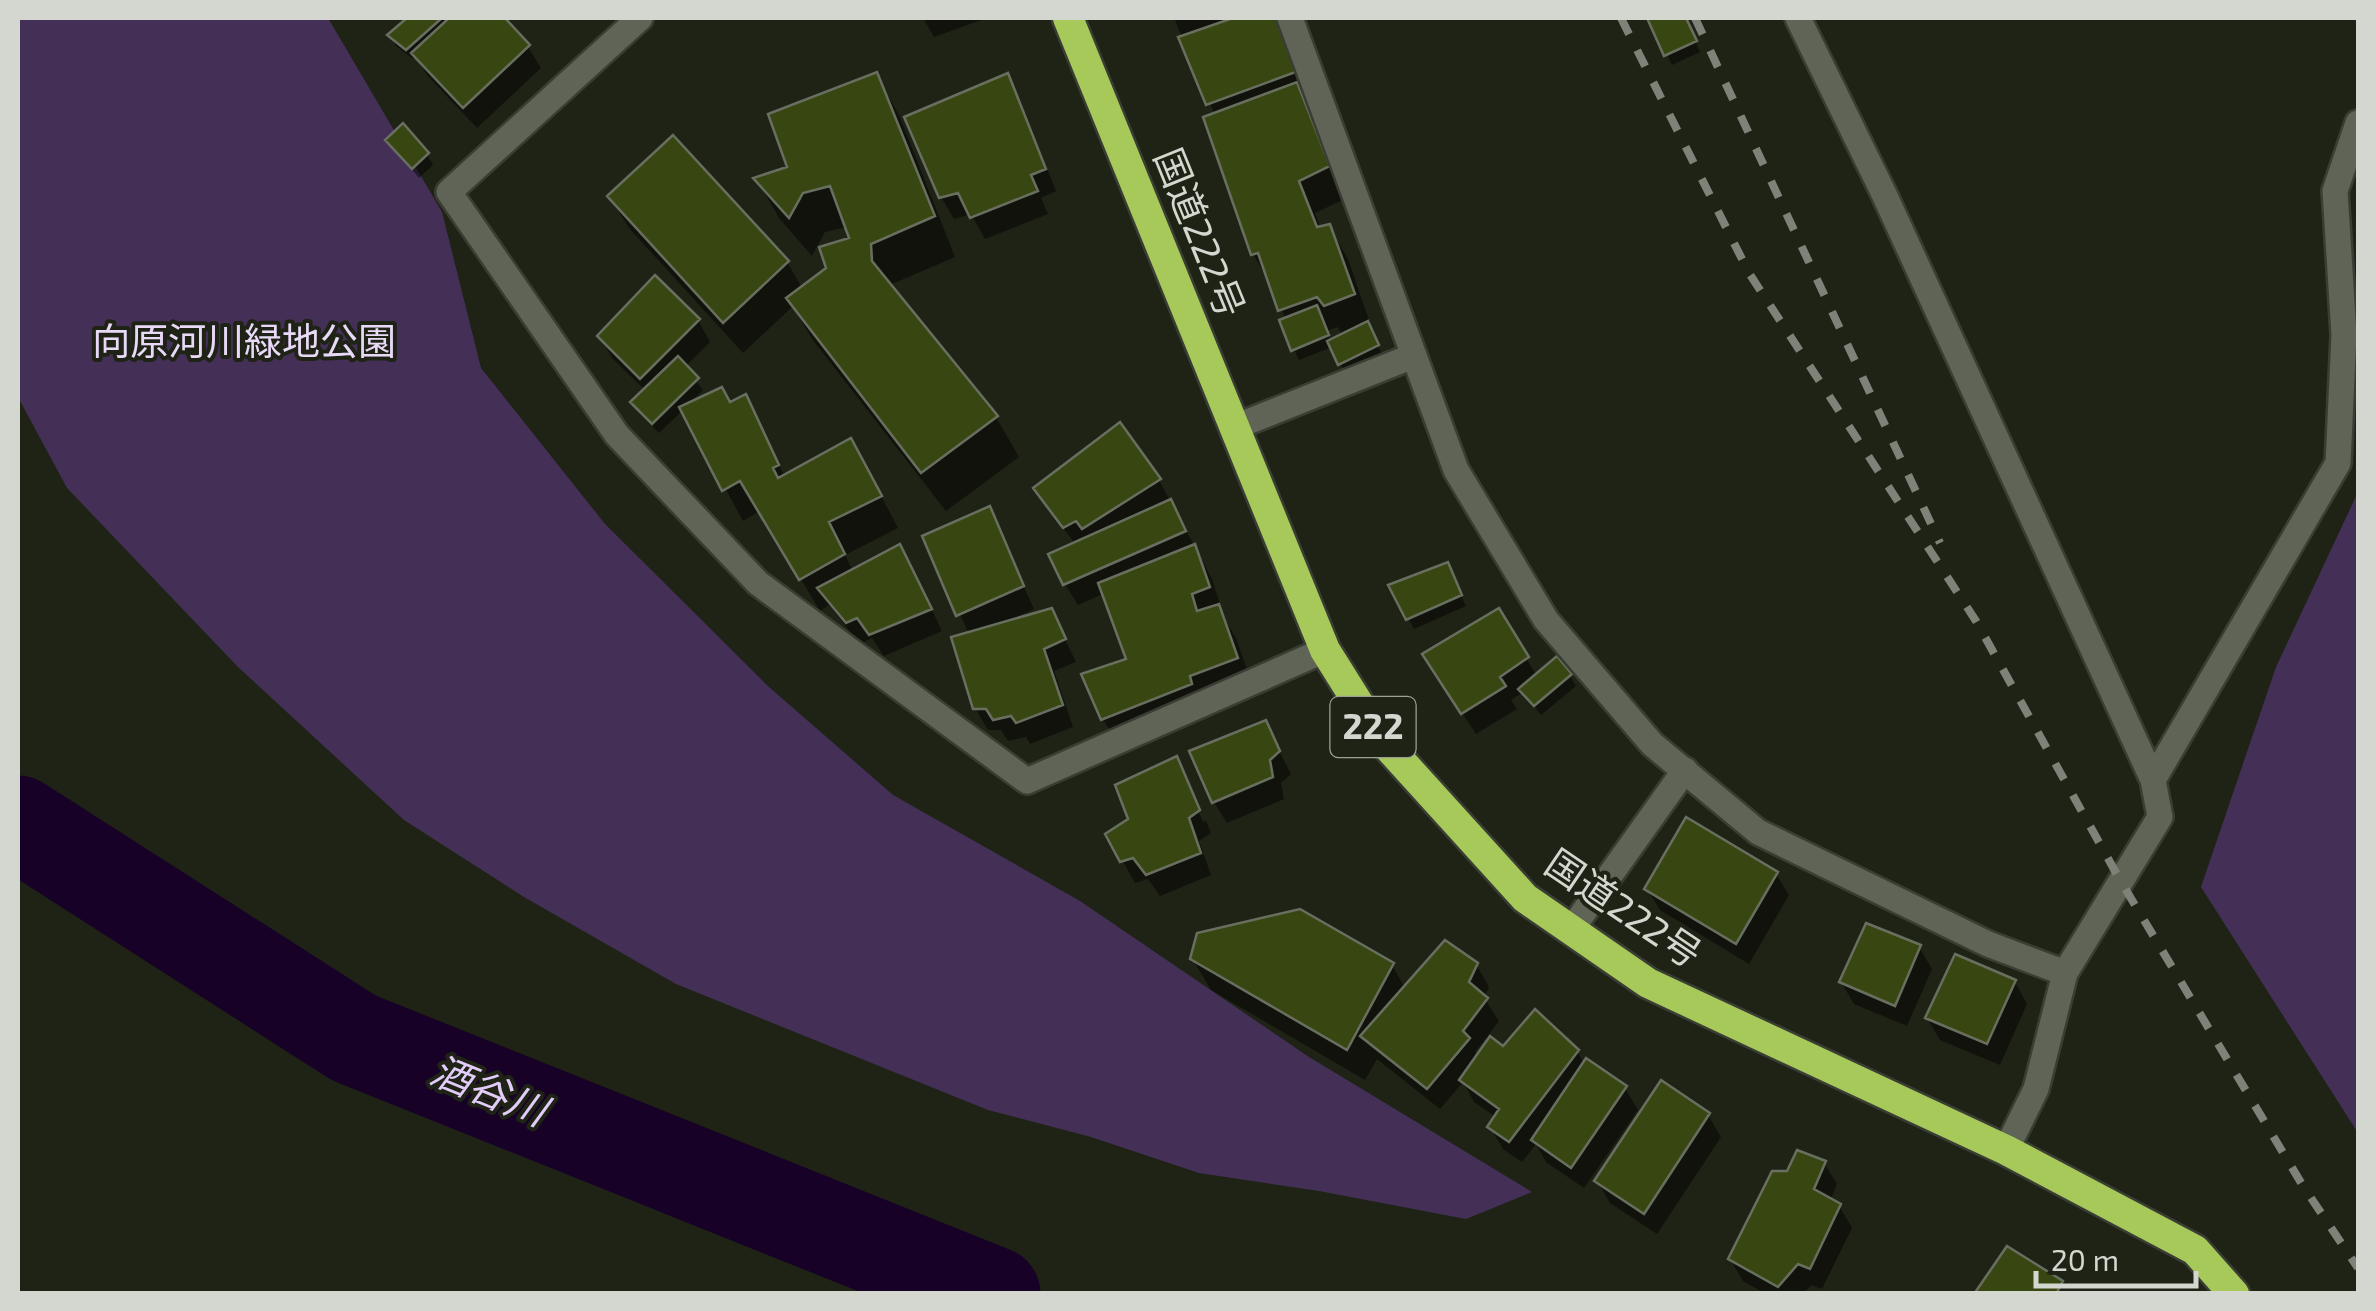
<svg xmlns="http://www.w3.org/2000/svg" width="2376" height="1311" font-family="'Exo 2','Noto Sans JP',sans-serif">
	<rect width="100%" height="100%" fill="#1e2316"/>
	<path fill="#443057" d="M 18,18 L 328,18 L 442,212 L 481,368 L 605,524 L 769,687 L 893,795 L 1080,901 L 1309,1057 L 1532,1192 L 1466,1219 L 1319,1191 L 1199,1173 L 1091,1137 L 988,1110 L 676,984 L 524,897 L 404,820 L 238,667 L 67,488 L 18,397 Z
		M 2358,492 L 2358,1133 L 2201,887 L 2276,667 Z"/>
	<path fill="#0007" fill-rule="evenodd" d="M 411,18 L 501,18 L 528,47 L 541,68 L 477,128 L 427,75 L 416,56 L 413,59 L 396,46 L 390,36 Z
		M 923,18 L 987,18 L 934,37 Z
		M 1174,18 L 1299,18 L 1323,88 L 1302,96 L 1314,117 L 1347,198 L 1315,213 L 1321,229 L 1329,227 L 1348,259 L 1371,326 L 1368,327 L 1383,356 L 1346,374 L 1332,347 L 1299,360 L 1282,322 L 1286,320 L 1272,286 L 1253,254 L 1215,115 ZM 1337,327 L 1344,336 L 1331,342 L 1327,331 Z
		M 1650,18 L 1685,18 L 1700,52 L 1672,65 Z
		M 876,75 L 899,115 L 955,257 L 892,284 L 893,290 L 996,417 L 1019,457 L 946,511 L 812,339 L 793,306 L 743,353 L 629,228 L 610,197 L 787,262 L 803,289 L 829,268 L 852,240 L 847,227 L 825,232 L 812,256 L 779,218 L 757,179 L 790,168 Z
		M 1007,76 L 1019,98 L 1056,191 L 1041,198 L 1048,214 L 985,239 L 971,214 L 954,219 L 941,197 Z
		M 388,140 L 427,155 L 433,165 L 419,178 Z
		M 698,320 L 710,342 L 685,367 L 703,390 L 689,404 L 729,405 L 745,397 L 785,477 L 869,473 L 898,528 L 845,555 L 853,571 L 912,569 L 942,631 L 884,656 L 872,638 L 860,644 L 829,605 L 820,611 L 760,511 L 743,521 L 683,410 L 659,433 L 639,413 L 633,403 L 646,391 L 612,358 L 600,336 Z
		M 1120,425 L 1159,480 L 1212,579 L 1225,620 L 1236,638 L 1254,690 L 1207,707 L 1208,716 L 1122,751 L 1103,719 L 1129,661 L 1105,593 L 1078,605 L 1065,584 L 1075,544 L 1036,489 Z
		M 989,510 L 1034,609 L 1012,619 L 1013,622 L 1051,611 L 1076,662 L 1054,671 L 1073,727 L 1030,744 L 1026,737 L 1008,741 L 1001,730 L 988,730 L 975,708 L 969,634 L 925,537 Z
		M 1452,576 L 1466,606 L 1414,629 L 1392,586 Z
		M 1498,612 L 1537,676 L 1570,676 L 1576,686 L 1541,715 L 1523,692 L 1511,700 L 1517,709 L 1476,734 L 1438,676 Z
		M 1265,724 L 1291,774 L 1281,783 L 1284,799 L 1227,823 L 1214,802 Z
		M 1176,759 L 1187,779 L 1184,779 L 1203,822 L 1206,821 L 1211,833 L 1199,841 L 1211,875 L 1160,896 L 1148,879 L 1135,883 L 1108,834 L 1131,820 Z
		M 1776,874 L 1789,895 L 1749,964 L 1660,910 L 1647,889 Z
		M 1919,947 L 1932,969 L 1907,1026 L 1854,1004 L 1841,982 Z
		M 1192,958 L 1392,965 L 1405,988 L 1476,964 L 1489,987 L 1484,998 L 1499,1021 L 1487,1037 L 1503,1049 L 1577,1051 L 1584,1064 L 1625,1088 L 1638,1110 L 1584,1188 L 1546,1162 L 1536,1144 L 1522,1162 L 1503,1149 L 1490,1127 L 1497,1118 L 1474,1102 L 1463,1082 L 1440,1109 L 1377,1059 L 1365,1080 L 1211,990 ZM 1486,1038 L 1489,1041 L 1478,1057 L 1475,1052 Z
		M 2015,982 L 2027,1004 L 2000,1065 L 1940,1040 L 1927,1018 Z
		M 1708,1115 L 1721,1137 L 1657,1234 L 1610,1203 L 1597,1181 Z
		M 1824,1163 L 1837,1184 L 1830,1201 L 1839,1206 L 1852,1228 L 1822,1289 L 1811,1285 L 1803,1294 L 1766,1294 L 1743,1281 L 1730,1259 L 1789,1173 Z"/>
	<g fill="none" stroke-linecap="round" stroke-linejoin="round">
		<path stroke="#170127" stroke-width="95" d="M 18,823 L 354,1038 L 993,1294"/>
	</g>
	<path fill="#384711" stroke="#696f60" stroke-width="2.5" d="M 407,18 L 442,18 L 406,50 L 387,35 Z
		M 449,18 L 505,18 L 530,45 L 463,108 L 411,53 Z
		M 1233,18 L 1297,18 L 1312,66 L 1206,105 L 1178,37 Z
		M 1647,18 L 1686,18 L 1697,41 L 1664,56 Z
		M 877,72 L 935,216 L 871,244 L 872,261 L 998,416 L 921,473 L 786,298 L 826,268 L 819,247 L 849,238 L 830,186 L 803,193 L 789,218 L 753,178 L 787,167 L 768,114 Z
		M 1008,73 L 1046,169 L 1031,175 L 1038,191 L 970,218 L 958,193 L 939,198 L 904,117 Z
		M 1297,82 L 1330,166 L 1299,181 L 1317,227 L 1330,224 L 1355,294 L 1324,306 L 1317,297 L 1278,311 L 1258,253 L 1251,255 L 1203,117 Z
		M 403,123 L 429,153 L 412,169 L 385,140 Z
		M 673,135 L 789,261 L 723,323 L 607,196 Z
		M 655,275 L 700,319 L 640,379 L 597,336 Z
		M 1317,305 L 1329,335 L 1291,351 L 1279,320 Z
		M 1368,321 L 1379,345 L 1338,365 L 1327,341 Z
		M 678,356 L 699,378 L 652,424 L 630,402 Z
		M 722,387 L 730,402 L 746,394 L 779,465 L 773,468 L 778,478 L 851,438 L 882,496 L 829,522 L 845,554 L 799,580 L 740,481 L 722,491 L 679,407 Z
		M 1120,422 L 1161,479 L 1082,529 L 1076,521 L 1063,528 L 1033,488 Z
		M 1171,499 L 1186,531 L 1063,585 L 1048,554 Z
		M 990,506 L 1024,586 L 956,616 L 922,536 Z
		M 900,544 L 932,609 L 869,635 L 857,618 L 846,623 L 817,588 Z
		M 1195,544 L 1210,587 L 1192,594 L 1197,611 L 1219,604 L 1238,658 L 1190,676 L 1192,684 L 1101,720 L 1081,674 L 1126,659 L 1098,583 Z
		M 1448,562 L 1462,595 L 1406,620 L 1388,585 Z
		M 1052,608 L 1066,639 L 1044,649 L 1063,705 L 1016,723 L 1011,716 L 993,720 L 986,709 L 973,709 L 951,637 Z
		M 1499,608 L 1529,657 L 1500,677 L 1506,686 L 1461,714 L 1422,654 Z
		M 1557,656 L 1572,674 L 1534,706 L 1518,689 Z
		M 1266,720 L 1280,751 L 1270,760 L 1273,777 L 1212,803 L 1189,751 Z
		M 1177,756 L 1200,810 L 1189,818 L 1201,853 L 1146,875 L 1133,858 L 1120,862 L 1105,834 L 1128,819 L 1115,785 Z
		M 1686,817 L 1778,872 L 1736,944 L 1644,889 Z
		M 1300,909 L 1394,963 L 1347,1050 L 1190,959 L 1197,933 Z
		M 1866,923 L 1921,945 L 1895,1006 L 1839,982 Z
		M 1445,940 L 1478,963 L 1469,982 L 1488,998 L 1463,1031 L 1470,1038 L 1427,1089 L 1360,1036 Z
		M 1955,954 L 2016,980 L 1987,1044 L 1925,1018 Z
		M 1535,1009 L 1579,1050 L 1509,1142 L 1487,1127 L 1499,1109 L 1459,1080 L 1490,1036 L 1503,1046 Z
		M 1586,1058 L 1627,1086 L 1571,1168 L 1531,1140 Z
		M 1661,1080 L 1710,1113 L 1644,1214 L 1594,1181 Z
		M 1797,1150 L 1826,1161 L 1814,1189 L 1841,1204 L 1810,1269 L 1798,1264 L 1778,1287 L 1728,1259 L 1772,1171 L 1787,1171 Z
		M 2007,1246 L 2063,1281 L 2056,1294 L 1974,1294 Z"/>
	<g fill="none" stroke-linecap="round" stroke-linejoin="round">
		<defs>
			<path id="lane" d="M 1290,18 L 1456,470 L 1546,620 L 1652,744 L 1758,832 L 1988,944 L 2065,973"/>
			<path id="street" d="M 640,18 L 449,192 L 617,435 L 758,583 L 1027,781 L 1325,650
				M 1798,18 L 1884,194 L 2153,780 L 2160,817 L 2065,973 L 2036,1089 L 2006,1150
				M 1235,427 L 1413,356
				M 2153,780 L 2338,463 L 2344,335 L 2335,191 L 2358,123
				M 1571,930 L 1685,770"/>
			<path id="highway" d="M 1068,18 L 1325,650 L 1380,738 L 1525,898 L 1648,983 L 2006,1150 L 2195,1250 L 2234,1294"/>
		</defs>
		<use href="#lane" stroke="#393d34" stroke-width="30"/>
		<use href="#street" stroke="#393d34" stroke-width="30"/>
		<use href="#highway" stroke="#393d34" stroke-width="35"/>
		<use href="#lane" stroke="#5f6456" stroke-width="25"/>
		<use href="#street" stroke="#5f6456" stroke-width="25"/>
		<use href="#highway" stroke="#a7c959" stroke-width="30"/>
		<path stroke="#7e8278" stroke-width="8" stroke-dasharray="18 18" stroke-linecap="butt" d="M 1621,18 L 1749,273 L 1976,621 L 2120,880 L 2303,1186 L 2358,1268
			M 1695,18 L 1940,543"/>
	</g>
	<g text-anchor="middle" stroke-width="8" stroke-linejoin="round" paint-order="stroke">
		<rect fill="#1e2316" stroke="#9da198" stroke-width="2.5" x="1330.5" y="697" width="85" height="60" rx="8"/>
		<g font-size="35" font-weight="bold" fill="#d4d7cf">
			<text x="1373" y="739">222</text>
		</g>
		<g font-size="38" fill="#d4d7cf" stroke="#1e2316">
			<text transform="translate(1199 233) rotate(68)" y="13">国道222号</text>
			<text transform="translate(1623 909) rotate(34)" y="13">国道222号</text>
		</g>
		<g font-size="38" fill="#e8d9f7" stroke="#1e2316">
			<text x="244" y="355">向原河川緑地公園</text>
		</g>
		<g font-size="40" font-style="italic" fill="#e2ccf9" stroke="#1e2316">
			<text transform="translate(489 1091) rotate(22)" y="14">酒谷川</text>
		</g>
	</g>
	<rect width="2376" height="1311" fill="none" stroke="#d4d7cf" stroke-width="40"/>
	<path d="M2036 1271v15h160v-15" fill="none" stroke="#d4d7cf" stroke-width="5"/>
	<text x="2051" y="1271" font-size="30" fill="#d4d7cf" stroke="#1e2316" stroke-width="8" paint-order="stroke">20 m</text>
</svg>
